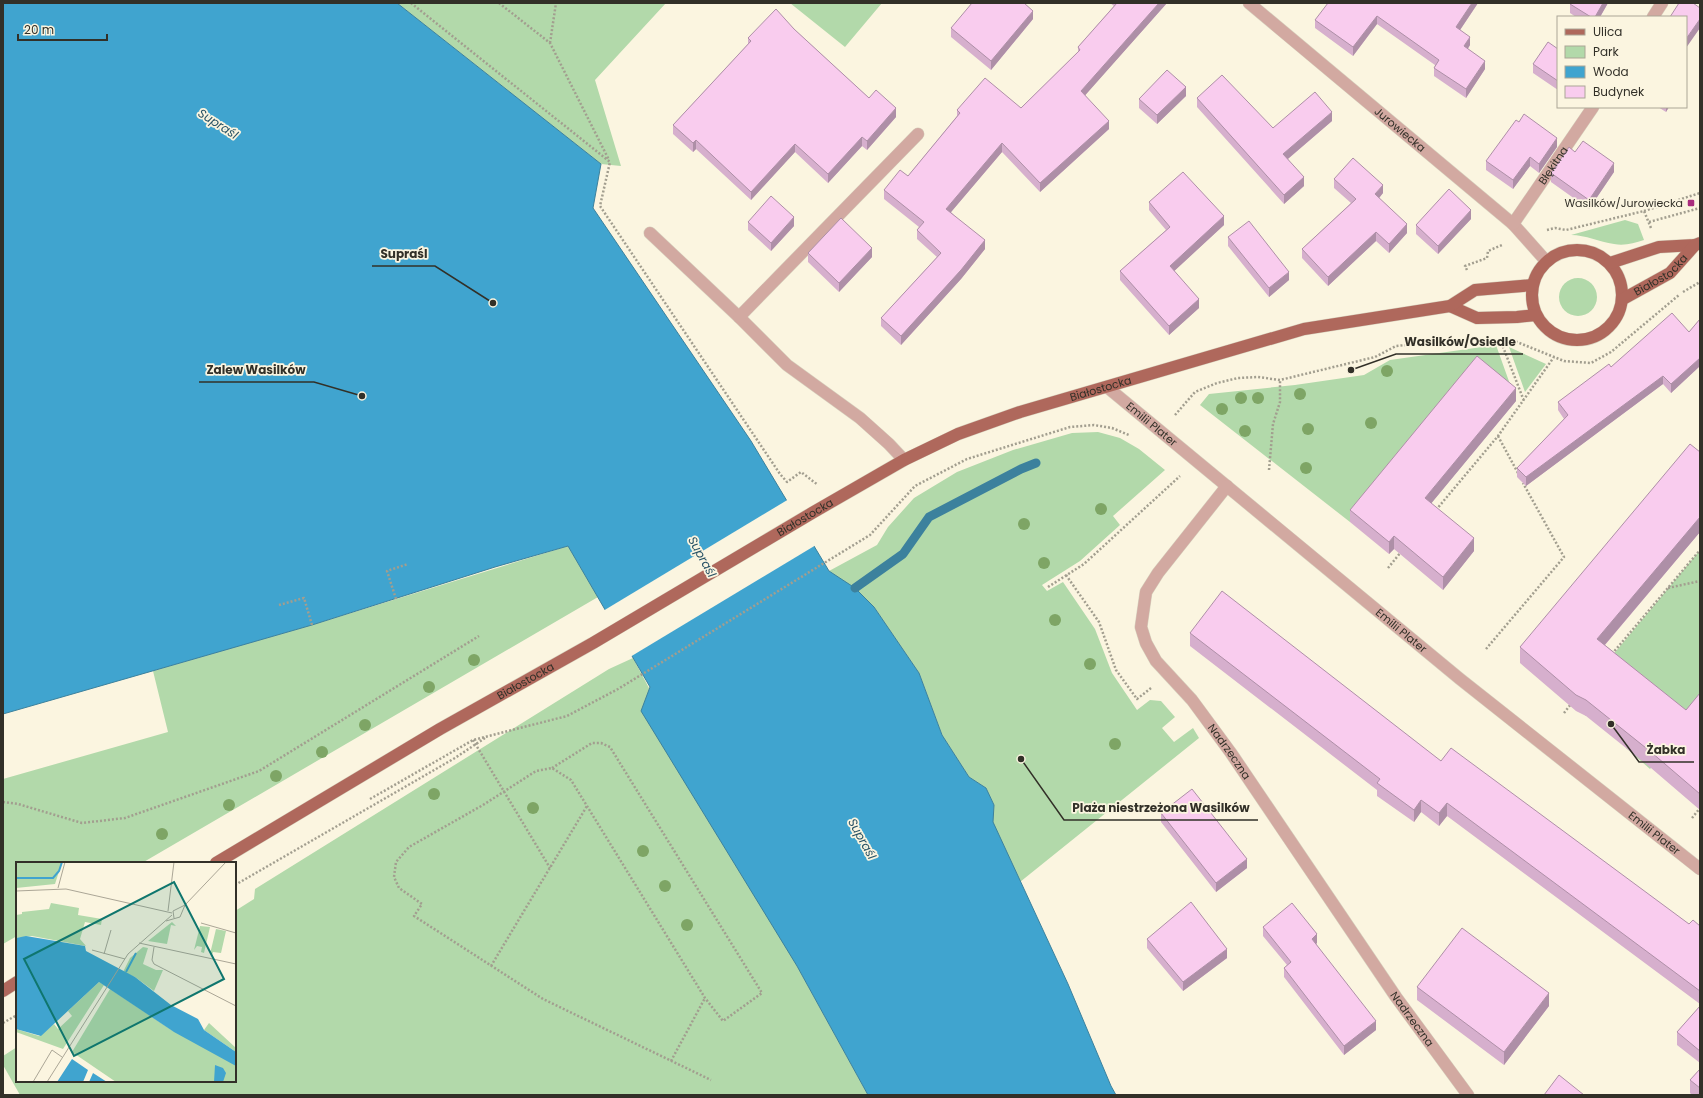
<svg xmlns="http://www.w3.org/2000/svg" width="1703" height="1098" font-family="Poppins,sans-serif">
	<rect width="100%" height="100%" fill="#fbf5e0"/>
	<path fill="#b2d9aa" d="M 397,3 L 666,3 L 595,80 L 621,166 L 601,164 Z
		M 790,3 L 882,3 L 845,47 Z
		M 1625,220 L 1638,224 L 1644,240 C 1634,243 1625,246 1614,244 C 1599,242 1586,235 1571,235 Z
		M1559 297a19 19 0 1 1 38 0a19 19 0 1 1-38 0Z
		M 1496,345 L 1516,401 L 1350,522 L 1200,405 L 1209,394 L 1295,385 L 1364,375 L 1390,360 Z
		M 1509,347 L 1546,364 L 1525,392 Z
		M 1098,432 L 1120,438 L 1139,449 L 1165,470 L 1113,516 L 1120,525 L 1080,561 L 1042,585 L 1047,591 L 1063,582 L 1095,629 L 1112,673 L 1137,710 L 1150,700 L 1161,701 L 1175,717 L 1162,728 L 1174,742 L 1193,728 L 1199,738 L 1020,882 L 992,821 L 994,805 L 986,788 L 969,777 L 942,735 L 919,673 L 874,607 L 829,571 L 877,545 L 888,527 L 914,498 L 957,472 L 1013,450 L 1072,433 Z
		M 568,546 L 598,597 L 142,863 L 17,863 L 17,936 L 3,944 L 3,779 L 168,732 L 153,671 L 312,625 Z
		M 1700,550 L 1700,709 L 1650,769 L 1626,748 L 1660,705 L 1620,673 L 1586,716 L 1572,704 Z
		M 633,658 L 797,966 L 868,1095 L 20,1095 L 3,1065 L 3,1056 L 17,1047 L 17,1081 L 235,1081 L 235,911 L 254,899 L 255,889 L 609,669 Z"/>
	<path fill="#40a4cf" stroke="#3c819d" d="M 3,3 L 397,3 L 601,164 L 593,208 L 751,441 L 829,571 L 855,588 L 874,607 L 919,673 L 942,735 L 969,777 L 986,788 L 994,805 L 993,822 L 1068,984 L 1111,1086 L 1116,1095 L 868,1095 L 797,966 L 641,711 L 650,687 L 568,546 L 495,567 L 312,625 L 3,714 Z"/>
	<path fill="#fbf5e0" d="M 789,499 L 816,545 L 630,657 L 603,611 Z"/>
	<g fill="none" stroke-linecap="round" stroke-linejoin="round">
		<path stroke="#3c819d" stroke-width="9" d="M 855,588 L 903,554 L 929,517 L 1021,469 L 1036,463"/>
		<defs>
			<g id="minor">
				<path id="s1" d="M 1249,3 L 1513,224 L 1546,261"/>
				<path d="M 1653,17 L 1662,3"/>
				<path id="s2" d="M 1513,224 L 1593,107"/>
				<path d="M 650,233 L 739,317 L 787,365 L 860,418 L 889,444 L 904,460"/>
				<path d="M 739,317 L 918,134"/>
				<path id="s3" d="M 1107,387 L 1460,679 L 1700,869"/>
				<path id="s4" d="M 1227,486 L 1158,573 L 1146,592 L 1141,627 L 1146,643 L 1156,661 L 1192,700 L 1231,753 L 1396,997 L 1468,1095"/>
			</g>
			<g id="major">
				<circle cx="1577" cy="295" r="45"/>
				<path d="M 1610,263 L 1659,247 L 1695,245 L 1700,243"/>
				<path id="s5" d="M 1623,299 L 1670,273 L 1695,245"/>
				<path d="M 1450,306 L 1477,318 L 1517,317 L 1536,315"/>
				<path id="s6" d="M 216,863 L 440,729 L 593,643 L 812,513 L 904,460 L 958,434 L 1020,412 L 1304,329 L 1450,306 L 1475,290 L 1533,285"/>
				<path d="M 3,991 L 17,982"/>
			</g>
		</defs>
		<use href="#minor" stroke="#d7d2bf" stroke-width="13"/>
		<use href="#major" stroke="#d7d2bf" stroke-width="13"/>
		<path stroke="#a29e8f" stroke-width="2.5" stroke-dasharray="2 2" stroke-linecap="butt" d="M 411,3 L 610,162 L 600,206 L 780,474 L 787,482 L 801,472 L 818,485
			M 499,3 L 550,43 L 609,160
			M 550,43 L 556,3
			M 1644,211 L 1700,193
			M 1649,222 L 1700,208
			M 1547,230 L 1555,228 L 1566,230 L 1644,211 L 1651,228
			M 1467,270 L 1465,266 L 1487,258 L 1488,251 L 1502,245
			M 1683,292 L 1700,282
			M 1500,339 L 1524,401
			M 1512,340 L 1564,361 L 1591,363 L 1611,352 L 1679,295
			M 1175,415 L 1195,392 L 1217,383 L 1238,378 L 1258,377 L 1280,380 L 1375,357 L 1396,346 L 1468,339
			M 1498,436 L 1519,475
			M 1269,470 L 1273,424 L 1280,402 L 1280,380
			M 1436,510 L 1498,436 L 1554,357
			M 1388,568 L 1401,552
			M 1066,575 L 1099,622 L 1116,670 L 1137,699 L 1151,688
			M 1048,587 L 1084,564 L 1180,476
			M 1668,588 L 1700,581
			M 396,599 L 387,571 L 408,564
			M 279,605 L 304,598 L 312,625
			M 1486,649 L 1564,557 L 1523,483
			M 1612,654 L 1700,550
			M 1564,713 L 1571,704
			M 473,740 L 550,868
			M 552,768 L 592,743 L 601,743 L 610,747 L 762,993 L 723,1021 L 705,998 L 571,780 L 552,768 L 536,771 L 483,805 L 409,847 L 396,862 L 394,877 L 399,888 L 422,904 L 414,916 L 543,999 L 711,1080
			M 370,799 L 473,740 L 567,716 L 618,689 L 870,535 L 915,486 L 967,459 L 1070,427 L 1094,425 L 1112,428 L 1129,435
			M 3,802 L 18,804 L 82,823 L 125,818 L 259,771 L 479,636
			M 1692,818 L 1700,808
			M 235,885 L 455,758 L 485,738
			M 491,966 L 587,806
			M 3,1023 L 17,1015
			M 671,1061 L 705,998"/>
		<use href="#minor" stroke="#d2a9a1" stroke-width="12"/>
		<use href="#major" stroke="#af685c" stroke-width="12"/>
	</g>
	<g fill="#7ea565">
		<circle cx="1387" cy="371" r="6"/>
		<circle cx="1300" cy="394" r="6"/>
		<circle cx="1241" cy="398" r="6"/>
		<circle cx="1258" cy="398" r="6"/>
		<circle cx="1222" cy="409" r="6"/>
		<circle cx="1371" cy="423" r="6"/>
		<circle cx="1308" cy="429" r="6"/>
		<circle cx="1245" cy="431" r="6"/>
		<circle cx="1306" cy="468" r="6"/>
		<circle cx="1101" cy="509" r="6"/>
		<circle cx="1024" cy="524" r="6"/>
		<circle cx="1044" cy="563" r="6"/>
		<circle cx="1055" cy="620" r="6"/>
		<circle cx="474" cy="660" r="6"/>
		<circle cx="1090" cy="664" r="6"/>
		<circle cx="429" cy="687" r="6"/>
		<circle cx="365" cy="725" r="6"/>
		<circle cx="1115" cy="744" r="6"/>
		<circle cx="322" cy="752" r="6"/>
		<circle cx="276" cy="776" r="6"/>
		<circle cx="434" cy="794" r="6"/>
		<circle cx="229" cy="805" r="6"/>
		<circle cx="533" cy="808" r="6"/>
		<circle cx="162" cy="834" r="6"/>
		<circle cx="643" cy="851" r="6"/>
		<circle cx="665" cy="886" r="6"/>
		<circle cx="687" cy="925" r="6"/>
	</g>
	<path fill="#d6afcd" d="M 1110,3 L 1167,3 L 1085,95 L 1109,129 L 1040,192 L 1002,152 L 951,212 L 985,249 L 961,279 L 901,345 L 881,326 L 881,318 L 937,257 L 917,239 L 917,230 L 919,227 L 884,199 L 884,190 L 908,176 L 957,116 L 957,110 L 1021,108 L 1078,52 L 1078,47 L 1114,6 Z
		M 1478,3 L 1460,30 L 1470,45 L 1468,49 L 1485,69 L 1466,98 L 1434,76 L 1434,68 L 1435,65 L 1377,24 L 1353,56 L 1315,28 L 1315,20 Z
		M 1570,3 L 1608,3 L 1600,17 L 1576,17 L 1570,13 Z
		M 1033,19 L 991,70 L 951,37 L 951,28 Z
		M 794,29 L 869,98 L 896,117 L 867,150 L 862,146 L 828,183 L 795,152 L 751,200 L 696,149 L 693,152 L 673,134 L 673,125 L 748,44 L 748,38 Z
		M 1558,49 L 1558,90 L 1533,73 L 1533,64 Z
		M 1186,96 L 1157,124 L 1139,108 L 1139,99 Z
		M 1197,98 L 1273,128 L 1332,121 L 1288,159 L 1304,186 L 1284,204 L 1197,107 Z
		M 1658,107 L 1669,107 L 1666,112 Z
		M 1557,147 L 1539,173 L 1530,166 L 1513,189 L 1486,170 L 1486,161 Z
		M 1575,152 L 1614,172 L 1589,209 L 1551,182 L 1551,173 Z
		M 1334,179 L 1383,193 L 1379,198 L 1407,233 L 1389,253 L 1376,241 L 1328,286 L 1302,258 L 1302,249 L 1351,203 L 1334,188 Z
		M 1149,202 L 1224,225 L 1174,271 L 1199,308 L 1169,335 L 1120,280 L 1120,271 L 1166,230 L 1149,210 Z
		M 1471,219 L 1438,254 L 1416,234 L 1416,225 Z
		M 748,222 L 794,226 L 771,251 L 748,230 Z
		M 1228,237 L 1289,280 L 1269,297 L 1228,246 Z
		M 808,253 L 872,257 L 839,292 L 808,262 Z
		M 1700,319 L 1700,366 L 1671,393 L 1663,384 L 1526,486 L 1517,477 L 1517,468 L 1564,419 L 1558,410 L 1558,402 L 1611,367 L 1689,332 Z
		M 1516,401 L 1431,503 L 1474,551 L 1443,590 L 1394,549 L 1389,554 L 1350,522 L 1350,510 Z
		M 1700,452 L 1700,532 L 1605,645 L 1686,710 L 1700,693 L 1700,810 L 1651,768 L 1586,716 L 1576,711 L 1520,663 L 1520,647 Z
		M 1190,633 L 1441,761 L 1689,924 L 1700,926 L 1700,1004 L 1447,816 L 1439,826 L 1421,812 L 1414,822 L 1377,796 L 1377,790 L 1190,646 Z
		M 1161,813 L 1247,868 L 1216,892 L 1161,822 Z
		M 1263,927 L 1317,943 L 1316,944 L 1376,1030 L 1344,1055 L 1284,977 L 1284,968 L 1287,965 L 1263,936 Z
		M 1147,939 L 1227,958 L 1183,991 L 1147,948 Z
		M 1417,987 L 1549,1006 L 1504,1065 L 1417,1000 Z
		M 1700,1006 L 1700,1063 L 1677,1045 L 1677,1032 Z
		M 1700,1069 L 1700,1095 L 1692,1095 L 1690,1093 L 1690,1080 Z"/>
	<path fill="#ae8fa7" d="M 1159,3 L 1167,3 L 1081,100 L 1081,91 Z
		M 1472,3 L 1478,3 L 1456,36 L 1456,27 Z
		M 1603,3 L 1608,3 L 1600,17 L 1595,17 Z
		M 1033,11 L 1033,19 L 991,70 L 991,61 Z
		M 1377,16 L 1377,24 L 1353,56 L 1353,47 Z
		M 1700,19 L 1700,28 L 1686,48 L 1686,39 Z
		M 1470,37 L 1470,45 L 1464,54 L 1464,46 Z
		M 1485,61 L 1485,69 L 1466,98 L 1466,89 Z
		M 1186,87 L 1186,96 L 1157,124 L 1157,115 Z
		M 1666,107 L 1669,107 L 1666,112 Z
		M 896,108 L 896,117 L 867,150 L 867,141 Z
		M 1332,112 L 1332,121 L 1283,163 L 1283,154 Z
		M 1109,121 L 1109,129 L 1040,192 L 1040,183 Z
		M 862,137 L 862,146 L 828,183 L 828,174 Z
		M 1557,138 L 1557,147 L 1539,173 L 1539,164 Z
		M 696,140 L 696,149 L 693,152 L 693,143 Z
		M 1002,143 L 1002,152 L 946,218 L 946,209 Z
		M 795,144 L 795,152 L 751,200 L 751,192 Z
		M 1530,157 L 1530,166 L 1513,189 L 1513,180 Z
		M 1614,163 L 1614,172 L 1589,209 L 1589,200 Z
		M 1304,177 L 1304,186 L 1284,204 L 1284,195 Z
		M 1383,185 L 1383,193 L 1375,203 L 1375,194 Z
		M 1471,210 L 1471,219 L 1438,254 L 1438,246 Z
		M 1224,216 L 1224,225 L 1170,275 L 1170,266 Z
		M 794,217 L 794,226 L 771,251 L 771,243 Z
		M 1407,224 L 1407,233 L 1389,253 L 1389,244 Z
		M 1376,232 L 1376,241 L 1328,286 L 1328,277 Z
		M 985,240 L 985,249 L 961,279 L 901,345 L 901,336 Z
		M 872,248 L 872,257 L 839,292 L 839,283 Z
		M 1289,272 L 1289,280 L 1269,297 L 1269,288 Z
		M 1199,299 L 1199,308 L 1169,335 L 1169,326 Z
		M 1700,358 L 1700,366 L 1671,393 L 1671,384 Z
		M 1663,376 L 1663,384 L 1526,486 L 1526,477 Z
		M 1516,388 L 1516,401 L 1425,511 L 1425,498 Z
		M 1700,517 L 1700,532 L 1597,654 L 1597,639 Z
		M 1394,536 L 1394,549 L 1389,554 L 1389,542 Z
		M 1474,538 L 1474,551 L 1443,590 L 1443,577 Z
		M 1421,800 L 1421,812 L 1414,822 L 1414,810 Z
		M 1447,803 L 1447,816 L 1439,826 L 1439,813 Z
		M 1247,859 L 1247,868 L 1216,892 L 1216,883 Z
		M 1317,934 L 1317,943 L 1312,948 L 1312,939 Z
		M 1227,949 L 1227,958 L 1183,991 L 1183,982 Z
		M 1549,993 L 1549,1006 L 1504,1065 L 1504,1052 Z
		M 1376,1021 L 1376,1030 L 1344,1055 L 1344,1046 Z"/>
	<path fill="#f9ccee" stroke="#ae8fa7" d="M 972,3 L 1024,3 L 1033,11 L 991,61 L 951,28 Z
		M 1117,3 L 1159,3 L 1081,91 L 1109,121 L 1040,183 L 1002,143 L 946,209 L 985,240 L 961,270 L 901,336 L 881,318 L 941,253 L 917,230 L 924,222 L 884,190 L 900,170 L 908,176 L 960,113 L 957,110 L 985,78 L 1021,108 L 1080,50 L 1078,47 Z
		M 1328,3 L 1472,3 L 1456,27 L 1470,37 L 1464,46 L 1485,61 L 1466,89 L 1434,68 L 1439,60 L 1377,16 L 1353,47 L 1315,20 Z
		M 1570,3 L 1603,3 L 1595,17 L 1591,17 L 1570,4 Z
		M 1679,3 L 1693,3 L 1700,8 L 1700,19 L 1686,39 L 1686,17 L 1670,17 Z
		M 776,9 L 794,29 L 869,98 L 876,90 L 896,108 L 867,141 L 862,137 L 828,174 L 795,144 L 751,192 L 696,140 L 693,143 L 673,125 L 751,41 L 748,38 Z
		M 1548,42 L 1558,49 L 1558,81 L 1533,64 Z
		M 1167,70 L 1186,87 L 1157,115 L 1139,99 Z
		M 1222,75 L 1273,128 L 1315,92 L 1332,112 L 1283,154 L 1304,177 L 1284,195 L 1197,98 Z
		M 1524,114 L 1557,138 L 1539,164 L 1530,157 L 1513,180 L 1486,161 L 1516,120 L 1519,122 Z
		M 1583,141 L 1614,163 L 1589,200 L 1551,173 L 1569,147 L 1575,152 Z
		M 1353,158 L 1383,185 L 1375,194 L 1407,224 L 1389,244 L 1376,232 L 1328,277 L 1302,249 L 1356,199 L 1334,179 Z
		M 1183,172 L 1224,216 L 1170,266 L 1199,299 L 1169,326 L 1120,271 L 1170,227 L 1149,202 Z
		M 1449,189 L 1471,210 L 1438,246 L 1416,225 Z
		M 771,196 L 794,217 L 771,243 L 748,222 Z
		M 841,218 L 872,248 L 839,283 L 808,253 Z
		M 1249,221 L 1289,272 L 1269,288 L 1228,237 Z
		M 1672,313 L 1689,332 L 1700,319 L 1700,358 L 1671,384 L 1663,376 L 1526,477 L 1517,468 L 1568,415 L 1558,402 L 1609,364 L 1611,367 Z
		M 1477,356 L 1516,388 L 1425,498 L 1474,538 L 1443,577 L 1394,536 L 1389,542 L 1350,510 Z
		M 1690,444 L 1700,452 L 1700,517 L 1597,639 L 1686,710 L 1700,693 L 1700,794 L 1651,752 L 1586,700 L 1576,695 L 1520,647 Z
		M 1222,591 L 1441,761 L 1451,748 L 1689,924 L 1693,920 L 1700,926 L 1700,991 L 1447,803 L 1439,813 L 1421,800 L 1414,810 L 1377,783 L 1380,779 L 1190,633 Z
		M 1192,789 L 1247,859 L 1216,883 L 1161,813 Z
		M 1191,902 L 1227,949 L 1183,982 L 1147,939 Z
		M 1292,903 L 1317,934 L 1312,939 L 1376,1021 L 1344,1046 L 1284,968 L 1291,962 L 1263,927 Z
		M 1462,928 L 1549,993 L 1504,1052 L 1417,987 Z
		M 1700,1006 L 1700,1051 L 1677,1032 Z
		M 1700,1069 L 1700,1088 L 1690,1080 Z
		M 1559,1075 L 1584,1095 L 1544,1095 Z"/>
	<rect fill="#aa2d7e" stroke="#fbf5e0" stroke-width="1.5" x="1687" y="199" width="8" height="8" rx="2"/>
	<g text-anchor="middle" stroke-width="3.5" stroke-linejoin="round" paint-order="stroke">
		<g font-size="11" fill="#323028" stroke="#fbf5e0">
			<text dy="4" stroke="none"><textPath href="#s1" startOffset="197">Jurowiecka</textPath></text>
			<text dy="4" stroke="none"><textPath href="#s2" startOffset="71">Błękitna</textPath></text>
			<text dy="4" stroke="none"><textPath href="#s5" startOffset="45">Białostocka</textPath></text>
			<text dy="4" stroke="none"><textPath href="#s6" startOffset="1007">Białostocka</textPath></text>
			<text dy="4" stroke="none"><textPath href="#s3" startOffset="58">Emilii Plater</textPath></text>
			<text dy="4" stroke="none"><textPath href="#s6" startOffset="683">Białostocka</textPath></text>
			<text dy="4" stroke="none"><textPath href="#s3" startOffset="382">Emilii Plater</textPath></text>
			<text dy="4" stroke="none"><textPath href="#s6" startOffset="359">Białostocka</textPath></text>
			<text dy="4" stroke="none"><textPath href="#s4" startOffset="323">Nadrzeczna</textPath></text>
			<text dy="4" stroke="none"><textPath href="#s3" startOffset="706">Emilii Plater</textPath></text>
			<text dy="4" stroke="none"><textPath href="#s4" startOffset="647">Nadrzeczna</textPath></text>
		</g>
		<g font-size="11" fill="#323028" stroke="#fbf5e0" text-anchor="end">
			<text x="1683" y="207">Wasilków/Jurowiecka</text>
		</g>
		<g font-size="12" font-style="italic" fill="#285265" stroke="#fbf5e0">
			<text transform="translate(218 124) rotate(33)" y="4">Supraśl</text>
			<text transform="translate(702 557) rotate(61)" y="4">Supraśl</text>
			<text transform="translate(862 839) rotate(61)" y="4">Supraśl</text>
		</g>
	</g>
	<g transform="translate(16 862)">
		<rect width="220" height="220" fill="#fbf5e0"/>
		<path d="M 0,0 L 46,0 L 39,22 L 0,26 ZM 35,41 L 63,46 L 62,53 L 86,57 L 85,63 L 69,60 L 64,77 L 70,84 L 16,74 L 0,76 L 0,53 L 6,52 L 6,50 L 33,47 ZM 156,60 L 160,64 L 155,63 L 151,82 L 132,79 ZM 184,64 L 194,65 L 188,91 L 185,90 L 186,85 L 181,84 L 178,88 ZM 200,67 L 210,69 L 205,91 L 197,90 L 196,93 L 194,92 ZM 127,85 L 132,86 L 127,102 L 140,108 L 147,108 L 138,129 L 119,115 L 107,110 L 114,96 ZM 83,120 L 88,123 L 47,187 L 0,170 L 0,167 L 23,174 L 38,162 L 42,167 L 56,154 L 52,149 ZM 94,127 L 157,169 L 162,169 L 220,202 L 220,220 L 100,220 L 56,190 ZM 193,161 L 220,186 L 220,190 L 188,168 Z" fill="#b2d9aa"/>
		<path d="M 10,74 L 69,84 L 70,89 L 119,115 L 155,143 L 182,157 L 188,168 L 220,190 L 220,204 L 158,170 L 83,120 L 25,174 L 0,167 L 0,76 ZM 56,197 L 72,208 L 67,220 L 41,220 ZM 199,203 L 207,206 L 210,211 L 207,220 L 198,220 ZM 77,211 L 91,220 L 73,220 Z" fill="#40a4cf"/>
		<path fill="none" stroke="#40a4cf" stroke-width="2" d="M 0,16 L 37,16 L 43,9 L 46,0M 110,110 L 120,91"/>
		<path fill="none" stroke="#aba696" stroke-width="1" d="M 42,26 L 49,0M 0,29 L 50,27 L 156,51M 152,49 L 158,0M 158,56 L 157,49 L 169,43 L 210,0M 150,59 L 164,55 L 169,43M 185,61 L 220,71M 123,81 L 220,102M 138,85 L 136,98 L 138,102 L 220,144M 76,88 L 109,97M 88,92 L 95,68M 17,220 L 36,188 L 46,195M 31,220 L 112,92 L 156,53"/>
		<path fill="#0f766e" fill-opacity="0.15" stroke="#0f766e" stroke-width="2" d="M 158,20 L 208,117 L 58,194 L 8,97 Z"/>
		<rect width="220" height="220" fill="none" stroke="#323028" stroke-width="2"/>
	</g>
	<path fill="none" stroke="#323028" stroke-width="1.5" d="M493 303L435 266H372M1351 370L1396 354H1523M362 396L314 382H199M1611 724L1639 762H1694M1021 759L1064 820H1258"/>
	<g fill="#323028" stroke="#fbf5e0" stroke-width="1.5">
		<circle cx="493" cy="303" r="4"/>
		<circle cx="1351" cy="370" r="4"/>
		<circle cx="362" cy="396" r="4"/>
		<circle cx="1611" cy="724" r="4"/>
		<circle cx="1021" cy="759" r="4"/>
	</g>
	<g font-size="12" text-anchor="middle" font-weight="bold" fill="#323028" stroke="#fbf5e0" stroke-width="3.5" stroke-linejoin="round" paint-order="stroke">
		<text x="404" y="258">Supraśl</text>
		<text x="1460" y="346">Wasilków/Osiedle</text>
		<text x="256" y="374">Zalew Wasilków</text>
		<text x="1666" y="754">Żabka</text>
		<text x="1161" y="812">Plaża niestrzeżona Wasilków</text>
	</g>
	<rect width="1703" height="1098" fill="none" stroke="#323028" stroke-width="8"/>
	<rect x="1557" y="16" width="130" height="92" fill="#fbf5e0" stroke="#aba696"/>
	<rect x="1565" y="29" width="20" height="6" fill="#af685c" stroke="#aba696"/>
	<text x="1593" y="36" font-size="12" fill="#323028">Ulica</text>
	<rect x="1565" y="46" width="20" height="12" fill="#b2d9aa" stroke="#aba696"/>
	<text x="1593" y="56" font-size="12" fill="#323028">Park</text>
	<rect x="1565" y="66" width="20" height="12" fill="#40a4cf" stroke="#aba696"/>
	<text x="1593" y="76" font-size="12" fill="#323028">Woda</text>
	<rect x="1565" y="86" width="20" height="12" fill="#f9ccee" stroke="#aba696"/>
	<text x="1593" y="96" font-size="12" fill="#323028">Budynek</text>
	<path d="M18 34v6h89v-6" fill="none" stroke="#323028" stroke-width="2"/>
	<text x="24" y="34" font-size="12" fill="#323028" stroke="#fbf5e0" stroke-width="3" paint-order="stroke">20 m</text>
</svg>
